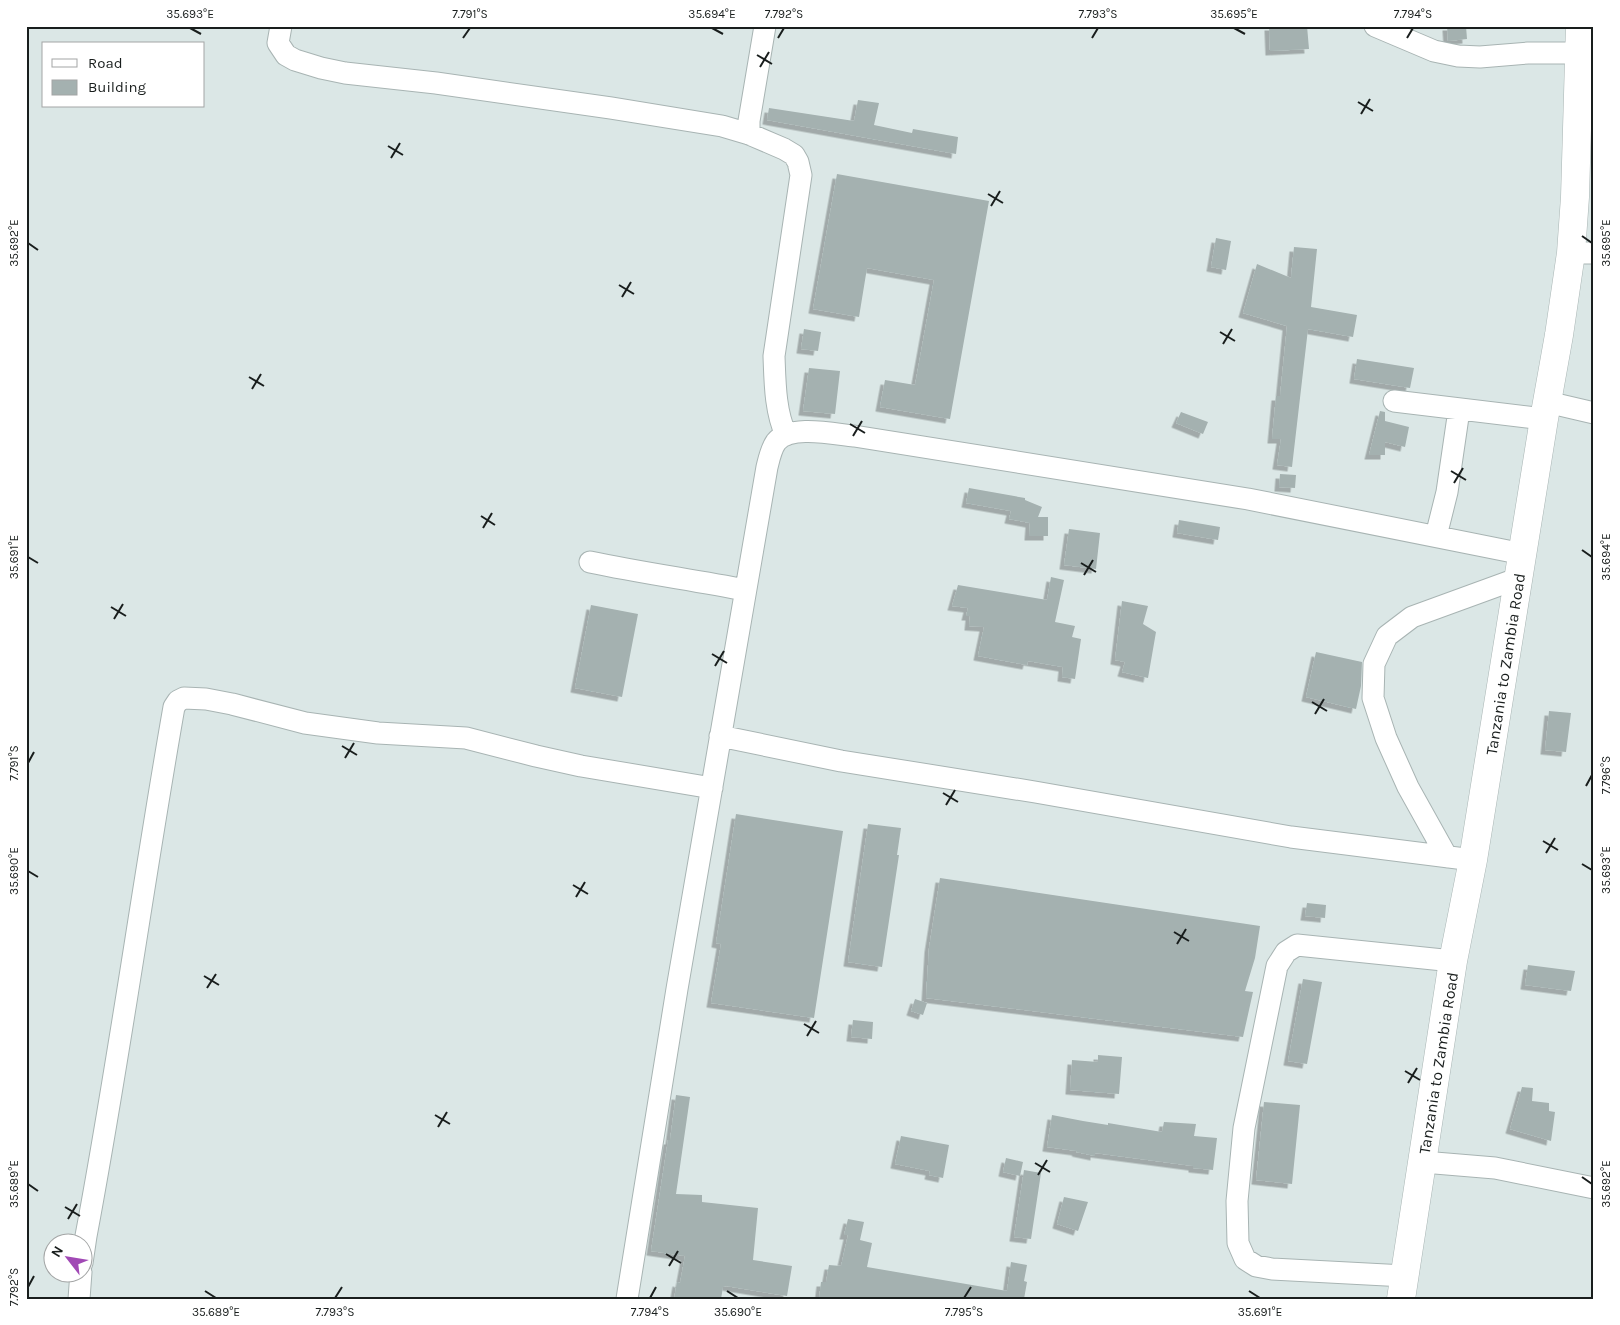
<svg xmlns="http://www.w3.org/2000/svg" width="1620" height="1325" font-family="Karla,sans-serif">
	<defs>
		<filter id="shadow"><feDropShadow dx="-4.5" dy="4.5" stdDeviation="0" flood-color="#0004"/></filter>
	</defs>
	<rect width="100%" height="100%" fill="#dbe7e6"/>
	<path fill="#a4b1b0" filter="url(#shadow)" d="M 1269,26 L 1307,26 L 1309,49 L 1270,51 Z
		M 1447,26 L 1466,26 L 1467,39 L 1448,41 Z
		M 858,100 L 879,103 L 874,125 L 912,133 L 913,129 L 958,137 L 956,154 L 767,120 L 769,108 L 854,121 Z
		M 837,174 L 989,201 L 950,419 L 880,407 L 885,380 L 915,385 L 934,280 L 867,268 L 859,317 L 813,309 Z
		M 1216,238 L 1231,241 L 1226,270 L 1211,267 Z
		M 1294,247 L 1317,249 L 1311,307 L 1357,315 L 1353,337 L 1308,329 L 1292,467 L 1277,465 L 1281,439 L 1272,439 L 1276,396 L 1280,396 L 1287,326 L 1243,313 L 1257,264 L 1291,278 Z
		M 804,329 L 821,332 L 818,351 L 801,349 Z
		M 1357,359 L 1414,368 L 1410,388 L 1354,379 Z
		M 809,368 L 840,371 L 835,414 L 803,411 Z
		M 1380,411 L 1385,412 L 1385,421 L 1409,427 L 1405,447 L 1385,442 L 1385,455 L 1369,455 Z
		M 1181,412 L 1208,422 L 1203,434 L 1176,423 Z
		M 1280,474 L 1296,475 L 1295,488 L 1279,487 Z
		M 969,488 L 1025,498 L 1025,500 L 1042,507 L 1038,517 L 1048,517 L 1048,536 L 1029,536 L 1030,523 L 1009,519 L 1011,511 L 966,503 Z
		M 1179,520 L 1220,527 L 1218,540 L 1177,533 Z
		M 1069,529 L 1100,533 L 1096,569 L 1064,565 Z
		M 1051,577 L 1064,580 L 1055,622 L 1075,626 L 1072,637 L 1081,639 L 1075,679 L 1062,677 L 1063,667 L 1028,661 L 1027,665 L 978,656 L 984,627 L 969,626 L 970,616 L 966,616 L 968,608 L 952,606 L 958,585 L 1047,600 Z
		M 1122,601 L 1148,606 L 1143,624 L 1156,632 L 1148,678 L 1122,672 L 1125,662 L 1115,660 Z
		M 591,605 L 638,614 L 622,697 L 575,688 Z
		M 1316,652 L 1362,662 L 1361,686 L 1356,709 L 1306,697 Z
		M 1549,711 L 1571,713 L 1566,752 L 1545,750 Z
		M 736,814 L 843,831 L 814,1018 L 711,1003 L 721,944 L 716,943 Z
		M 868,824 L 901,828 L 897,855 L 899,855 L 882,967 L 848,962 Z
		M 940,878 L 1260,926 L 1255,958 L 1245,991 L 1253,992 L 1243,1037 L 926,998 L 929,948 Z
		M 1307,903 L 1326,905 L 1325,918 L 1305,916 Z
		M 1528,965 L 1575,971 L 1571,991 L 1525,985 Z
		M 1303,979 L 1322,982 L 1307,1064 L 1288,1061 Z
		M 915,999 L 927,1003 L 923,1015 L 911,1011 Z
		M 853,1020 L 873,1022 L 872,1039 L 851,1037 Z
		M 1098,1055 L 1122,1057 L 1119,1094 L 1070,1090 L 1072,1060 L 1098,1062 Z
		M 1522,1087 L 1533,1088 L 1532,1101 L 1549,1103 L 1549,1111 L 1555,1112 L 1551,1141 L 1510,1129 Z
		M 676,1095 L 690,1097 L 676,1194 L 702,1195 L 702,1202 L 758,1208 L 753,1260 L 792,1266 L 787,1296 L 726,1286 L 723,1287 L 721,1299 L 674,1299 L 677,1282 L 680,1283 L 685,1256 L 651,1251 L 668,1140 L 670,1140 Z
		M 1264,1102 L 1300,1105 L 1292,1184 L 1256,1180 Z
		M 1052,1115 L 1083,1121 L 1108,1125 L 1108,1123 L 1162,1132 L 1164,1122 L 1196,1124 L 1194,1136 L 1217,1138 L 1213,1170 L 1193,1168 L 1193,1166 L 1095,1153 L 1095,1156 L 1076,1152 L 1077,1151 L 1047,1147 Z
		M 901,1136 L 949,1145 L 943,1178 L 929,1175 L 930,1171 L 895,1164 Z
		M 1006,1158 L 1023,1162 L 1020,1176 L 1003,1172 Z
		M 1024,1170 L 1041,1173 L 1031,1239 L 1014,1237 Z
		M 1064,1197 L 1088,1202 L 1078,1231 L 1057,1224 Z
		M 848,1219 L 864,1222 L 860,1240 L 872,1243 L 867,1267 L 1007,1291 L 1011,1262 L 1027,1265 L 1024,1281 L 1027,1282 L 1024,1299 L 819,1299 L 821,1282 L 826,1282 L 829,1265 L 841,1266 L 848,1235 L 844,1235 Z"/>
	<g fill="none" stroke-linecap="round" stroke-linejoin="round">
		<defs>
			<path id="minor" d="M 281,26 L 278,43 L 286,55 L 295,60 L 321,68 L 345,73 L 436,83 L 611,108 L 722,126 L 749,134 L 784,149 L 794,155 L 798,162 L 801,175 L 774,356 C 775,382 775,411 786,435
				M 1375,26 L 1434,51 L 1458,56 L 1480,57 L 1528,53 L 1579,53
				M 749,134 L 749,121 L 765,26
				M 1571,253 L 1594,253
				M 1394,401 L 1544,419
				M 1547,402 L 1594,413
				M 1436,536 L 1447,492 L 1459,410
				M 590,562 C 642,573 694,580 745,590
				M 720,736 L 841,761 L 1035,792 L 1291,837 L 1473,860
				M 1447,857 L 1408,787 L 1386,738 L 1373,698 L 1374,664 L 1387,636 L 1412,617 L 1519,578
				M 1423,1162 L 1495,1168 L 1594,1188
				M 82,1263 L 86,1236 C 119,1061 143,883 174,707 L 178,701 L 184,698 L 206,699 L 232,704 L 305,723 L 378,733 L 466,738 L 536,756 L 581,766 L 712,788
				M 1405,1276 L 1272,1269 L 1256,1266 L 1245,1259 L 1238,1243 L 1237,1201 L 1244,1128 L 1277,966 L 1286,952 L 1297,945 L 1453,961
				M 79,1299 L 81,1272
				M 627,1299 L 677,989 L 767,467 C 769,459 771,449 776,442 C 790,424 834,434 854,436 L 1248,499 L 1523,554"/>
			<path id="highway" d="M 1401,1299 L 1453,961 L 1473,860 L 1544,419 L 1559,335 L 1571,253 L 1575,197 L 1580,26"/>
		</defs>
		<use href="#minor" stroke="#a8b4b3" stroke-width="23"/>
		<use href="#highway" stroke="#a8b4b3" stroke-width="29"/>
		<use href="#minor" stroke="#fff" stroke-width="21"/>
		<use href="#highway" stroke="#fff" stroke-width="28"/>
	</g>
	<path fill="none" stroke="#191e1d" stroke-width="2" d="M 190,28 L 201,34M 712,28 L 723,34M 1234,28 L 1245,34M 463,38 L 470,28M 778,38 L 784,28M 1092,38 L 1098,28M 1407,38 L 1413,28M 757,55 L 772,64M 760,67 L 769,52M 1358,102 L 1373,111M 1361,114 L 1370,99M 388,146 L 403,155M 391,158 L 400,143M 988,194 L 1003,203M 991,206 L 1000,191M 1582,236 L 1592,243M 28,243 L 38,250M 619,285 L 634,294M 622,297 L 631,282M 1220,332 L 1235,341M 1223,344 L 1232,329M 249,377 L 264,386M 252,389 L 261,374M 850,424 L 865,433M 853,436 L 862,421M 1451,471 L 1466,480M 1454,483 L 1463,468M 481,516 L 495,525M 483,528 L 492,513M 1582,550 L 1592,557M 28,557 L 38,563M 1081,563 L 1096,572M 1084,575 L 1093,560M 111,607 L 126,616M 114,619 L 123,604M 712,654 L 727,663M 715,666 L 724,651M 1312,702 L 1327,711M 1315,714 L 1324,699M 342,746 L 357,755M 345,758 L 354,743M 28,763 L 34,752M 1586,786 L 1592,775M 943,793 L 958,802M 946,805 L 955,790M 1543,841 L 1558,850M 1546,853 L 1555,838M 1582,864 L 1592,870M 28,871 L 38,877M 573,885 L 588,894M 576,897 L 585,882M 1174,932 L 1189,941M 1177,944 L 1186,929M 204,976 L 219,985M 207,988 L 216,974M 804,1024 L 819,1033M 807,1036 L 816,1021M 1405,1071 L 1420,1080M 1408,1083 L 1417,1068M 435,1115 L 450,1124M 438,1127 L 447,1112M 1035,1163 L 1050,1172M 1038,1175 L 1047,1160M 1582,1177 L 1592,1184M 28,1184 L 38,1191M 65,1207 L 80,1216M 68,1219 L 77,1204M 666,1254 L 681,1263M 669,1266 L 678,1251M 28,1287 L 34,1276M 205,1291 L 216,1298M 727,1291 L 738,1298M 1249,1291 L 1260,1298M 335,1298 L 342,1287M 650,1298 L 656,1287M 964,1298 L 971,1287"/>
	<g text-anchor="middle" stroke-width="4" stroke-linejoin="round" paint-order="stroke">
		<g font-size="16" fill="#191e1d" stroke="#fff">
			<text transform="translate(1505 664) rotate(-81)" y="6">Tanzania to Zambia Road</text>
			<text transform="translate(1438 1063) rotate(-81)" y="6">Tanzania to Zambia Road</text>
		</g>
	</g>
	<rect width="1620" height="1325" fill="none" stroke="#ffffff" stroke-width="55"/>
	<rect x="42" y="42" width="162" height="65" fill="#ffffff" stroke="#a3a5a5"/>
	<rect x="52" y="59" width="25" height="8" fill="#ffffff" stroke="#a3a5a5"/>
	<text x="88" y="68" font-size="15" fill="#191e1d">Road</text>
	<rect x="52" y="80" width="25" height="15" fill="#a4b1b0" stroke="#a3a5a5"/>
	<text x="88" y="92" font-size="15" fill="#191e1d">Building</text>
	<g transform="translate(68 1258) rotate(301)"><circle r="24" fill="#ffffff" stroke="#a3a5a5"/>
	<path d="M0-4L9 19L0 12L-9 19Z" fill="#a149b5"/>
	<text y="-8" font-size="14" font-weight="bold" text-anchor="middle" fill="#191e1d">N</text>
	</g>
	<rect x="28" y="28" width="1564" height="1270" fill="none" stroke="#191e1d" stroke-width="2"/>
	<g font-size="12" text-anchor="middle" fill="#191e1d">
		<text x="190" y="18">35.693°E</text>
		<text x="470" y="18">7.791°S</text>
		<text x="712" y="18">35.694°E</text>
		<text x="784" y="18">7.792°S</text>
		<text x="1098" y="18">7.793°S</text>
		<text x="1234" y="18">35.695°E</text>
		<text x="1413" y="18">7.794°S</text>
		<text transform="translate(1606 243) rotate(-90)" y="4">35.695°E</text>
		<text transform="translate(14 243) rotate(-90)" y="4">35.692°E</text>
		<text transform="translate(1606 557) rotate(-90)" y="4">35.694°E</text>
		<text transform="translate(14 557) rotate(-90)" y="4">35.691°E</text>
		<text transform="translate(14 763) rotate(-90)" y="4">7.791°S</text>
		<text transform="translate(1606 775) rotate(-90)" y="4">7.796°S</text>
		<text transform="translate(1606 870) rotate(-90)" y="4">35.693°E</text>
		<text transform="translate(14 871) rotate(-90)" y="4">35.690°E</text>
		<text transform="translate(1606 1184) rotate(-90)" y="4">35.692°E</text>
		<text transform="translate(14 1184) rotate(-90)" y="4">35.689°E</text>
		<text transform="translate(14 1287) rotate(-90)" y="4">7.792°S</text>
		<text x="216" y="1316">35.689°E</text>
		<text x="335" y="1316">7.793°S</text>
		<text x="650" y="1316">7.794°S</text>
		<text x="738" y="1316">35.690°E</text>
		<text x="964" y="1316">7.795°S</text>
		<text x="1260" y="1316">35.691°E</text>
	</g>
</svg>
